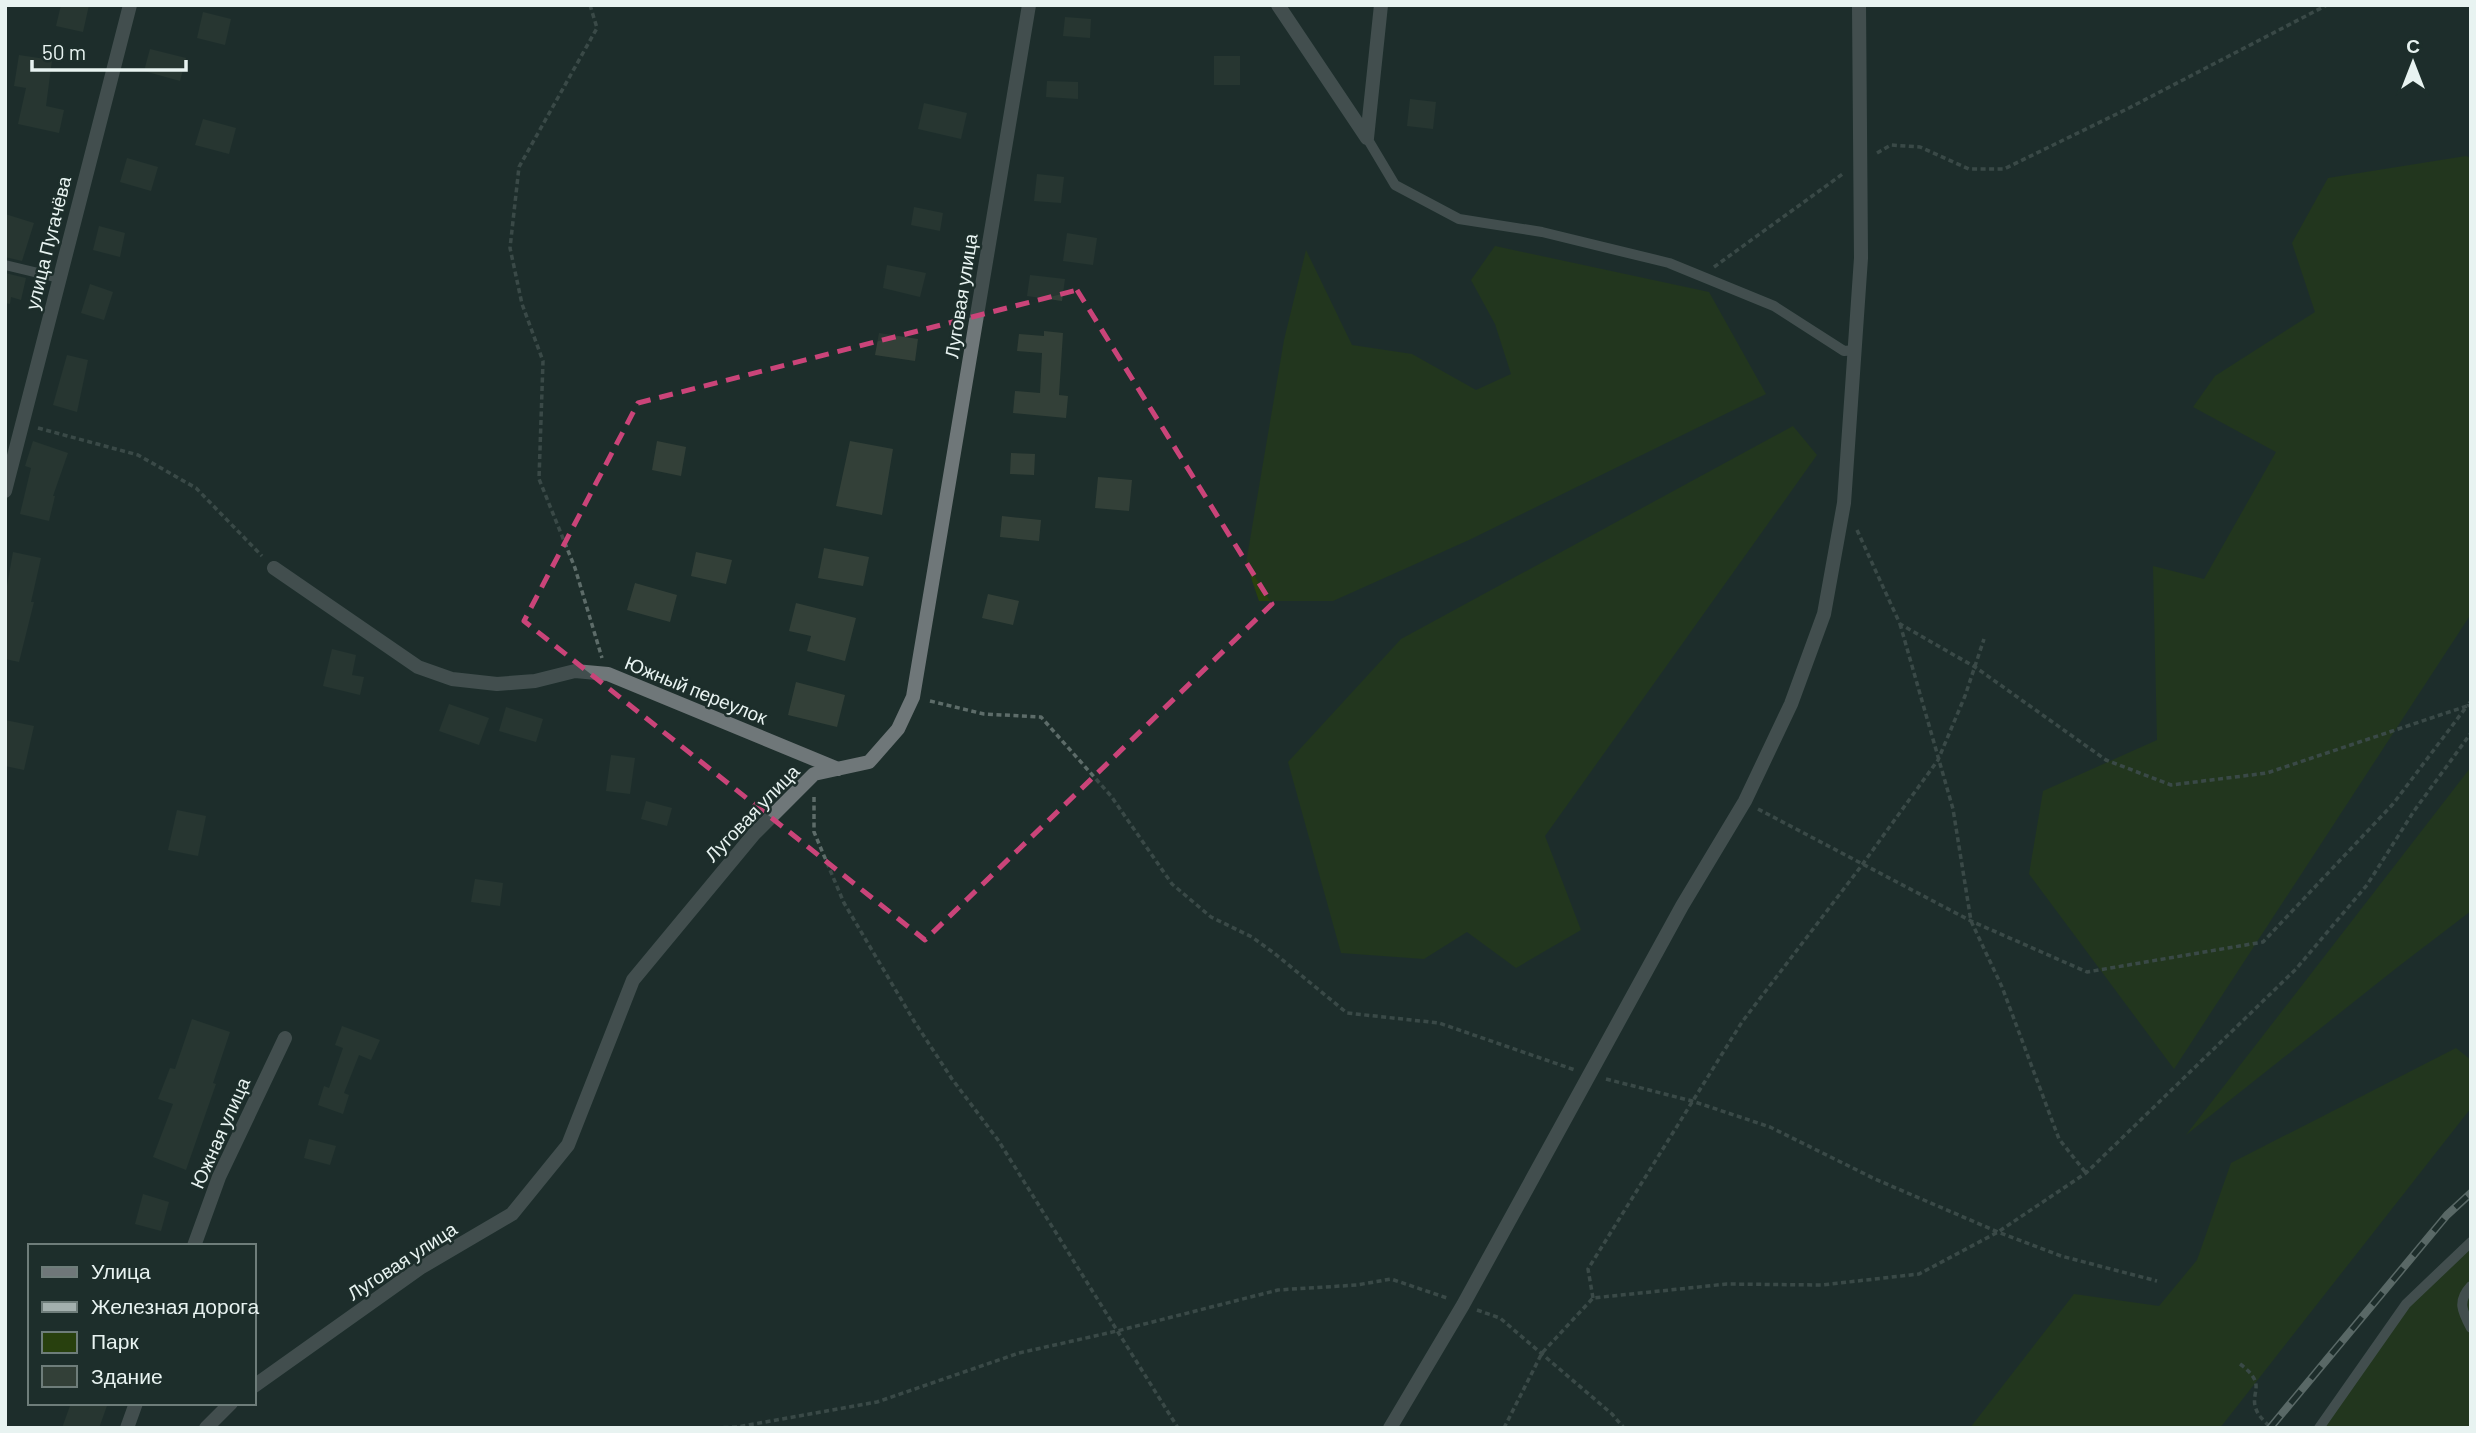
<svg xmlns="http://www.w3.org/2000/svg" width="2476" height="1433" font-family="Barlow,sans-serif">
	<rect width="100%" height="100%" fill="#1d2e2b"/>
	<path fill="#28400e" d="M 2466,156 L 2471,158 L 2471,614 L 2174,1069 L 2029,874 L 2043,791 L 2157,740 L 2153,566 L 2204,579 L 2276,452 L 2193,407 L 2215,376 L 2315,312 L 2292,243 L 2328,178 Z
		M 1495,246 L 1709,292 L 1766,394 L 1469,540 L 1333,601 L 1259,601 L 1246,563 L 1284,340 L 1306,250 L 1352,345 L 1412,354 L 1476,390 L 1511,374 L 1495,324 L 1471,280 Z
		M 1793,426 L 1817,455 L 1545,836 L 1581,930 L 1516,968 L 1467,932 L 1424,959 L 1341,953 L 1288,762 L 1401,639 Z
		M 2471,767 L 2471,911 L 2399,966 L 2186,1135 Z
		M 2456,1048 L 2471,1060 L 2471,1108 L 2220,1428 L 1970,1428 L 2074,1294 L 2159,1306 L 2197,1260 L 2231,1163 Z
		M 2471,1242 L 2471,1428 L 2319,1428 L 2406,1304 Z"/>
	<path fill="#334038" d="M 61,5 L 89,5 L 83,32 L 56,26 Z
		M 203,12 L 231,19 L 225,45 L 197,38 Z
		M 1065,17 L 1091,19 L 1090,38 L 1063,36 Z
		M 150,49 L 186,58 L 180,81 L 144,71 Z
		M 19,55 L 52,60 L 46,106 L 64,110 L 59,133 L 18,124 L 26,88 L 14,86 Z
		M 1214,56 L 1240,56 L 1240,85 L 1214,85 Z
		M 1047,81 L 1078,82 L 1078,99 L 1046,97 Z
		M 1410,99 L 1436,102 L 1433,129 L 1407,126 Z
		M 924,103 L 967,113 L 961,139 L 918,129 Z
		M 203,119 L 236,128 L 229,154 L 195,145 Z
		M 127,158 L 158,167 L 151,191 L 120,182 Z
		M 1037,174 L 1064,177 L 1061,203 L 1034,201 Z
		M 914,207 L 943,213 L 940,231 L 911,225 Z
		M 5,214 L 34,223 L 22,261 L 5,257 Z
		M 99,226 L 125,233 L 120,257 L 93,250 Z
		M 1067,233 L 1097,238 L 1093,265 L 1063,261 Z
		M 887,265 L 926,273 L 920,297 L 883,288 Z
		M 5,273 L 26,278 L 21,300 L 11,297 L 10,304 L 5,303 Z
		M 1030,275 L 1065,279 L 1062,301 L 1027,296 Z
		M 90,284 L 113,292 L 104,320 L 81,313 Z
		M 1044,331 L 1063,333 L 1059,395 L 1068,396 L 1066,418 L 1013,413 L 1015,391 L 1040,393 L 1042,353 L 1017,351 L 1019,334 L 1044,336 Z
		M 879,333 L 918,339 L 915,361 L 875,355 Z
		M 67,355 L 88,360 L 77,412 L 53,405 Z
		M 33,441 L 68,453 L 53,496 L 55,496 L 49,521 L 20,514 L 31,468 L 25,466 Z
		M 657,441 L 686,447 L 681,476 L 652,470 Z
		M 850,441 L 893,449 L 882,515 L 836,506 Z
		M 1011,453 L 1035,454 L 1034,475 L 1010,474 Z
		M 1098,477 L 1132,480 L 1129,511 L 1095,508 Z
		M 1002,516 L 1041,520 L 1039,541 L 1000,537 Z
		M 824,548 L 869,557 L 863,586 L 818,578 Z
		M 13,552 L 41,558 L 31,602 L 34,602 L 19,662 L 5,659 L 5,597 Z
		M 696,552 L 732,560 L 726,584 L 691,576 Z
		M 635,583 L 677,595 L 670,622 L 627,610 Z
		M 988,594 L 1019,601 L 1013,625 L 982,618 Z
		M 796,603 L 856,618 L 845,661 L 807,651 L 811,636 L 789,631 Z
		M 332,649 L 356,655 L 352,675 L 364,677 L 360,695 L 323,686 Z
		M 796,682 L 845,695 L 837,727 L 788,715 Z
		M 449,704 L 489,718 L 479,745 L 439,731 Z
		M 506,707 L 543,719 L 536,742 L 499,731 Z
		M 5,720 L 34,726 L 24,770 L 5,766 Z
		M 611,755 L 635,758 L 630,794 L 606,791 Z
		M 646,801 L 672,808 L 667,826 L 641,819 Z
		M 177,810 L 206,816 L 198,856 L 168,850 Z
		M 475,879 L 503,883 L 500,906 L 471,902 Z
		M 192,1019 L 230,1032 L 213,1083 L 216,1084 L 186,1170 L 153,1157 L 173,1104 L 158,1099 L 170,1068 L 175,1069 Z
		M 342,1026 L 380,1040 L 371,1060 L 359,1055 L 344,1093 L 349,1095 L 343,1114 L 318,1105 L 324,1086 L 329,1088 L 343,1048 L 335,1045 Z
		M 309,1139 L 336,1146 L 330,1165 L 304,1158 Z
		M 143,1194 L 169,1202 L 161,1231 L 135,1224 Z
		M 71,1403 L 108,1403 L 99,1428 L 62,1428 Z"/>
	<g fill="none" stroke-linecap="round" stroke-linejoin="round">
		<path stroke="#5d6c69" stroke-width="3.5" stroke-dasharray="5 3.5" stroke-linecap="butt" d="M 590,5 L 597,28 L 519,167 L 510,248 L 522,304 L 543,361 L 539,479 L 575,568 L 602,658
			M 1877,153 L 1891,145 L 1920,147 L 1969,169 L 2004,169 L 2129,108 L 2327,5
			M 1714,267 L 1844,173
			M 38,428 L 138,455 L 196,488 L 262,556
			M 1857,530 L 1900,624 L 1975,667 L 2106,760 L 2171,785 L 2267,773 L 2467,706 L 2471,701
			M 1900,624 L 1953,809 L 1971,921 L 2002,987 L 2059,1139 L 2086,1173
			M 930,701 L 984,714 L 1041,717 L 1111,796 L 1172,884 L 1211,917 L 1252,937 L 1274,953 L 1347,1013 L 1439,1023 L 1575,1070
			M 814,797 L 814,832 L 844,903 L 914,1021 L 952,1079 L 998,1140 L 1178,1428
			M 1758,809 L 1971,921 L 2087,972 L 2263,942 L 2393,804 L 2467,706 L 2471,704
			M 1606,1079 L 1692,1101 L 1770,1127 L 1875,1179 L 1998,1232 L 2061,1256 L 2157,1281
			M 1593,1298 L 1588,1269 L 1742,1022 L 1862,865 L 1938,760 L 1965,696 L 1984,639
			M 1477,1310 L 1500,1318 L 1612,1414 L 1624,1428
			M 2240,1364 C 2271,1387 2245,1393 2259,1415 C 2262,1419 2267,1424 2271,1428
			M 715,1428 L 737,1427 L 877,1402 L 1019,1353 L 1117,1331 L 1278,1290 L 1357,1285 L 1391,1279 L 1447,1298
			M 1504,1428 L 1542,1353 L 1593,1298 L 1727,1284 L 1822,1285 L 1919,1274 L 1998,1232 L 2086,1173 L 2296,969 L 2367,885 L 2414,811 L 2471,733"/>
		<path stroke="#6f7779" stroke-width="10" d="M 1367,138 L 1395,185 L 1459,219 L 1542,232 L 1669,263 L 1774,306 L 1844,351 L 1855,350
			M 5,265 L 59,278
			M 2471,1286 C 2457,1301 2462,1311 2471,1328
			M 2319,1428 L 2406,1304 L 2471,1242"/>
		<path stroke="#6f7779" stroke-width="14" d="M 1278,5 L 1367,138
			M 1367,138 L 1381,5
			M 5,491 L 130,5
			M 274,568 L 418,667 L 452,679 L 497,684 L 535,681 L 575,671 L 608,674 L 838,769
			M 194,1246 L 219,1177 L 285,1038
			M 254,1386 L 420,1268 L 512,1214 L 568,1145 L 633,980 L 754,834 L 814,774 L 869,762 L 898,729 L 913,697 L 1029,5
			M 127,1428 L 136,1403
			M 206,1428 L 231,1403"/>
		<path stroke="#6f7779" stroke-width="14" d="M 1390,1428 L 1463,1305 L 1682,906 L 1745,801 L 1791,704 L 1824,614 L 1844,503 L 1861,258 L 1859,5"/>
		<defs>
			<path id="rail" d="M 2270,1428 L 2447,1215 L 2471,1193"/>
		</defs>
		<use href="#rail" stroke="#a3b0ae" stroke-width="8"/>
		<use href="#rail" stroke="#1d2e2b" stroke-width="5" stroke-dasharray="16" stroke-linecap="butt"/>
	</g>
	<path d="M0 0H2476V1433H0ZM 1077,290 L 1272,604 L 925,940 L 524,621 L 638,403 Z" fill="#1d2e2b" fill-opacity=".55" fill-rule="evenodd"/>
	<path fill="none" stroke="#ca4479" stroke-width="5" stroke-dasharray="14 9" stroke-linejoin="round" d="M 1077,290 L 1272,604 L 925,940 L 524,621 L 638,403 Z"/>
	<g text-anchor="middle" stroke-width="5" stroke-linejoin="round" paint-order="stroke">
		<g font-size="19" fill="#e8f3f1" stroke="#1d2e2b">
			<text transform="translate(48 243) rotate(-76)" y="7">улица Пугачёва</text>
			<text transform="translate(961 296) rotate(-81)" y="7">Луговая улица</text>
			<text transform="translate(696 690) rotate(22)" y="7">Южный переулок</text>
			<text transform="translate(752 813) rotate(-46)" y="7">Луговая улица</text>
			<text transform="translate(220 1133) rotate(-66)" y="7">Южная улица</text>
			<text transform="translate(402 1261) rotate(-33)" y="7">Луговая улица</text>
		</g>
	</g>
	<rect width="2476" height="1433" fill="none" stroke="#e8f3f1" stroke-width="14"/>
	<rect x="28" y="1244" width="228" height="161" fill="#1d2e2b" stroke="#6e7d7a" stroke-width="2"/>
	<rect x="42" y="1267" width="35" height="10" fill="#6f7779" stroke="#6e7d7a" stroke-width="2"/>
	<text x="91" y="1279" font-size="21" fill="#e8f3f1">Улица</text>
	<rect x="42" y="1302" width="35" height="10" fill="#a3b0ae" stroke="#6e7d7a" stroke-width="2"/>
	<text x="91" y="1314" font-size="21" fill="#e8f3f1">Железная дорога</text>
	<rect x="42" y="1332" width="35" height="21" fill="#28400e" stroke="#6e7d7a" stroke-width="2"/>
	<text x="91" y="1349" font-size="21" fill="#e8f3f1">Парк</text>
	<rect x="42" y="1366" width="35" height="21" fill="#334038" stroke="#6e7d7a" stroke-width="2"/>
	<text x="91" y="1384" font-size="21" fill="#e8f3f1">Здание</text>
	<g transform="translate(2413 63)" stroke="#1d2e2b" stroke-width="5" paint-order="stroke">
	<path d="M0-5L12 26L0 18L-12 26Z" fill="#e8f3f1"/>
	<text y="-10" font-size="19" font-weight="bold" text-anchor="middle" fill="#e8f3f1">С</text>
	</g>
	<path d="M32 60v10h154v-10" fill="none" stroke="#e8f3f1" stroke-width="3.5"/>
	<text x="42" y="60" font-size="21" fill="#e8f3f1" stroke="#1d2e2b" stroke-width="5" paint-order="stroke">50 m</text>
</svg>
